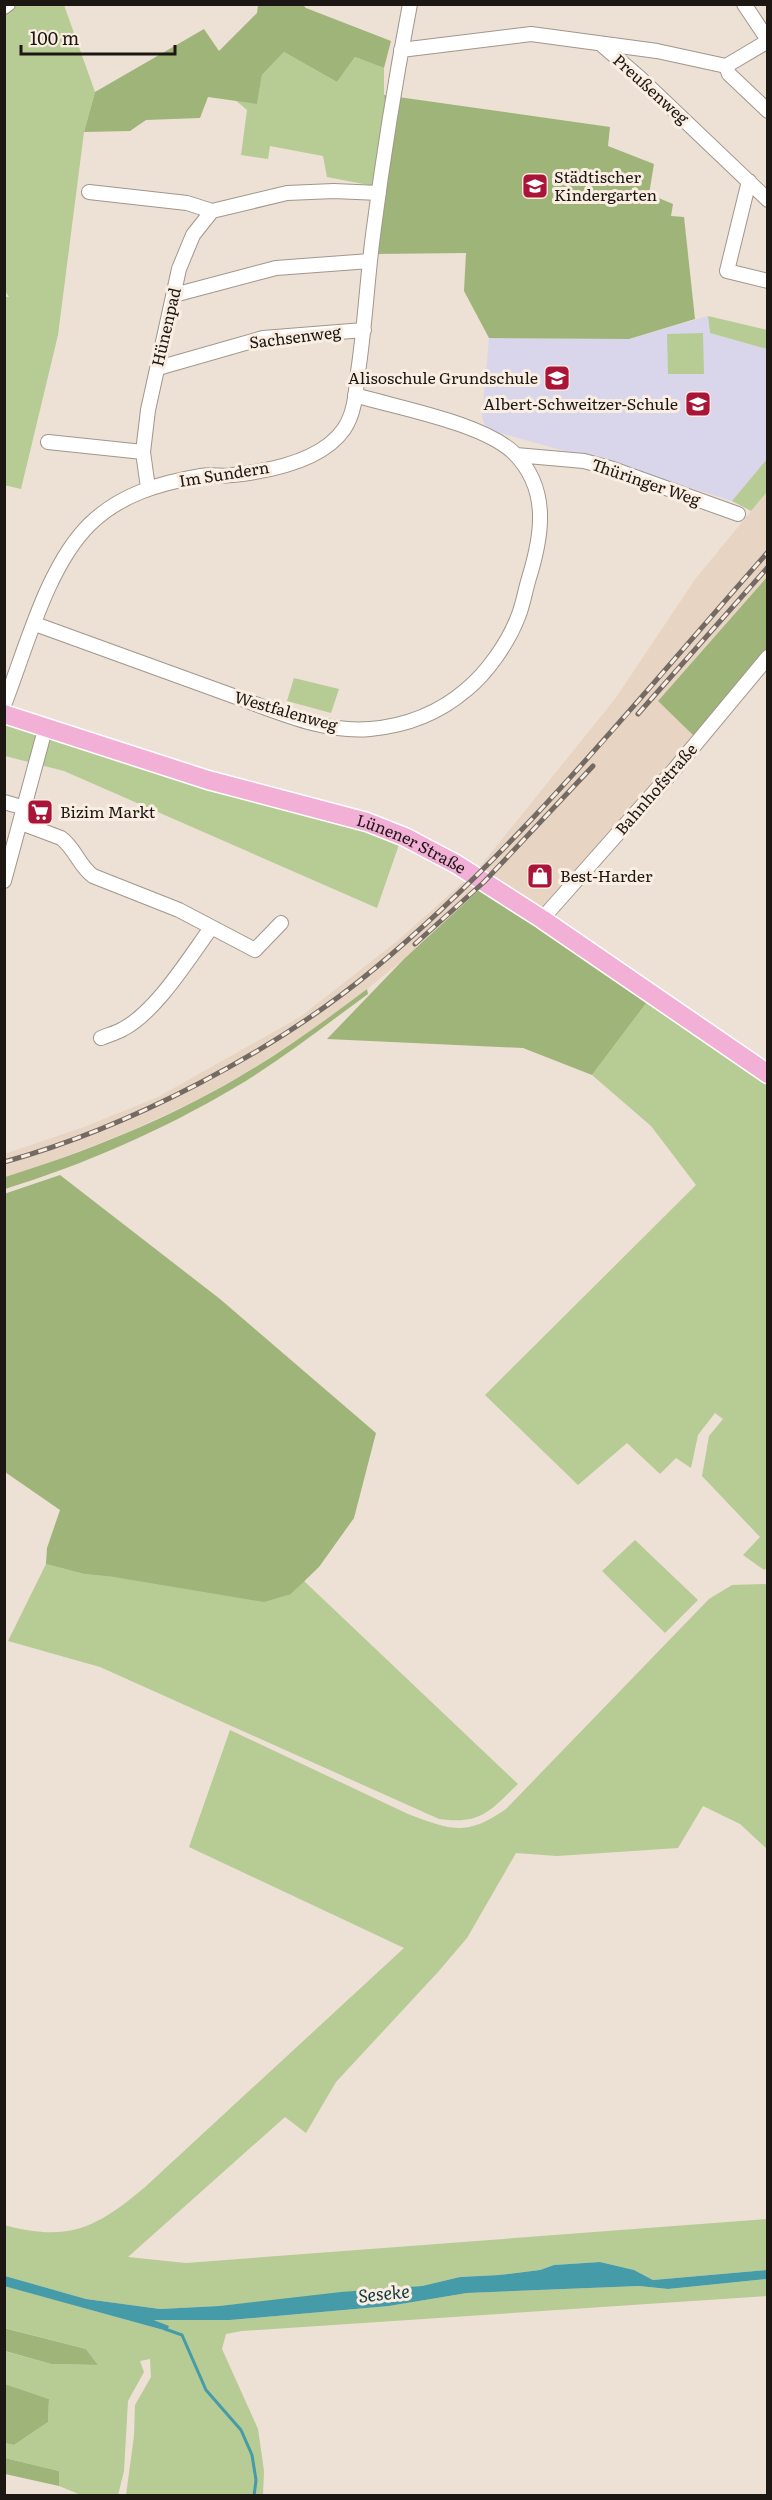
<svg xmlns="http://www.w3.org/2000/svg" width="772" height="2500" font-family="Literata,serif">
	<rect width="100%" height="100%" fill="#ede0d5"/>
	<path fill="#e7d4c3" d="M 767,492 L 767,577 L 658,701 L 695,737 L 530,920 L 479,890 L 404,959 L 367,989 L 310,1032 L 239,1077 L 193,1102 L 128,1132 L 41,1166 L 5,1177 L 4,1154 L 84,1127 L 158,1097 L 300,1017 L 396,942 L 478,869 L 615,699 L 696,578 Z"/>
	<path fill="#d9d6ec" d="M 708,316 L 710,333 L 767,349 L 767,459 L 732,501 L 626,468 L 486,429 L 482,417 L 489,338 L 629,339 Z"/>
	<path fill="#b7cb94" d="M 4,5 L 64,5 L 95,92 L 84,132 L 58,335 L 21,489 L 4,485 L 4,297 L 9,297 L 4,289 Z
		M 284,52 L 337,82 L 355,57 L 384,68 L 384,95 L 389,147 L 384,188 L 327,177 L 323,156 L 270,146 L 268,159 L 241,155 L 247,110 L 234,99 L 257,103 L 262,75 Z
		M 708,316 L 767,330 L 767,349 L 710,333 Z
		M 703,333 L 704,374 L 668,374 L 667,334 Z
		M 767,459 L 767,492 L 751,511 L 732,501 Z
		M 294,678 L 339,689 L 331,713 L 287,701 Z
		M 4,712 L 403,833 L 377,908 L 64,771 L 5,756 Z
		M 647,1002 L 767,1083 L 767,1568 L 764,1570 L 743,1555 L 760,1537 L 702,1476 L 709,1436 L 723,1419 L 715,1413 L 698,1435 L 691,1468 L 676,1458 L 660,1474 L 627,1443 L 578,1485 L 485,1395 L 696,1185 L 651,1126 L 592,1075 Z
		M 635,1540 L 698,1600 L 665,1633 L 602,1571 Z
		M 46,1564 L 84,1574 L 291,1594 L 304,1581 L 518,1784 C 490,1811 481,1825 439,1819 L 100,1667 L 8,1641 Z
		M 767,1584 L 767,1849 L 740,1824 L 703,1806 L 678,1848 L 557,1856 L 516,1853 L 467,1938 L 438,1972 L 336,2082 L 306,2133 L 285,2117 L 128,2257 L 186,2263 L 767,2219 L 767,2270 L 653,2280 L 634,2270 L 600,2262 L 554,2265 L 540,2270 L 499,2275 L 460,2277 L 422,2286 L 219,2306 L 160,2309 L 86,2299 L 5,2276 L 4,2225 C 68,2242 95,2229 144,2188 L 404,1948 L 189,1847 L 230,1730 L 408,1814 C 451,1830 466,1837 506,1809 L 709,1599 L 732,1585 Z
		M 767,2279 L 767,2296 L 242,2331 L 226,2334 L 222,2349 L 258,2429 L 264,2471 L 263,2495 L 126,2495 L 134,2436 L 135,2405 L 151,2377 L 150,2359 L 140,2361 L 144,2372 L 128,2401 L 124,2471 L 118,2495 L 81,2495 L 59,2486 L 59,2471 L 5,2458 L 5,2443 L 14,2445 L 48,2422 L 49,2399 L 5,2384 L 4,2351 L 51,2364 L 98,2365 L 86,2349 L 5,2328 L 5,2286 L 167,2331 L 168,2326 L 152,2319 L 230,2320 L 389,2306 L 467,2293 L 639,2286 L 668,2289 Z"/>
	<path fill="#9fb479" d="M 258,5 L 303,5 L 306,8 L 391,41 L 384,68 L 355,57 L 337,82 L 284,52 L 262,75 L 257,104 L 208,97 L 200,118 L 146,120 L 130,131 L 84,132 L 95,92 L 204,29 L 219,51 L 257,13 Z
		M 384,95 L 610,127 L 608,146 L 654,164 L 649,194 L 673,204 L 671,216 L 684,217 L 695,319 L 629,339 L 489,338 L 464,291 L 466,253 L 373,254 L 389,147 Z
		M 767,577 L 767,653 L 695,737 L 658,701 Z
		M 479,890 L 530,920 L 647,1002 L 592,1075 L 523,1048 L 327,1039 L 404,959 Z
		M 367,989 L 368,994 C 324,1026 280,1061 234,1088 C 163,1130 83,1165 5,1189 L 5,1177 C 85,1152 166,1120 239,1077 C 284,1051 326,1020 367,989 Z
		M 60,1175 L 220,1299 L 376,1433 L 354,1518 L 319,1567 L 291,1594 L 264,1602 L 114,1577 L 84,1574 L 46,1564 L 47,1548 L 60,1510 L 5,1472 L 4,1194 Z
		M 4,2328 L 86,2349 L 98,2365 L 51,2364 L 5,2351 Z
		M 5,2384 L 49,2399 L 48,2422 L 14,2445 L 5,2443 Z
		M 5,2458 L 59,2471 L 59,2486 L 5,2474 Z"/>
	<path fill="#459ba7" d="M 600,2262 L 634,2270 L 653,2280 L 767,2270 L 767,2279 L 668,2289 L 639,2286 L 467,2293 L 389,2306 L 230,2320 L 154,2320 L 169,2326 L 167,2331 L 4,2286 L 5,2276 L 86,2299 L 160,2309 L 219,2306 L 341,2292 L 422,2286 L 460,2277 L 499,2275 L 540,2270 L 554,2265 Z"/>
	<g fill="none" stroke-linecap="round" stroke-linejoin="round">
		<path stroke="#459ba7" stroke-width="3" d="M 165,2329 L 182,2335 L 206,2390 L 241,2430 L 252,2455 L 256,2480 L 254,2496"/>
		<defs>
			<path id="minor" d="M 744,4 L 768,40
				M 4,7 L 8,4
				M 602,45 L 640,78 L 768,200
				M 401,50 L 531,34 L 657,51 L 726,66 L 768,41
				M 726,66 L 729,74 L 768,111
				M 749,181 L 727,271 L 768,281
				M 89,192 L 187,203 L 212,211
				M 174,295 L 276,268 L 370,261
				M 158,368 L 263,338 L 364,330
				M 48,442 L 143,452
				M 516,455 L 584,461 L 613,469 L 738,514
				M 148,488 L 143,452 L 148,410 L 179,269 L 193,235 L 212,211 L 287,193 L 334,191 L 379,193
				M 35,624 C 103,648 171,674 239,698 C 281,713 325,733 370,729 C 405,726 439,713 466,690 C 487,673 508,643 518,617 C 523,605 525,591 529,578 C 542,536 550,490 515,454 C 484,423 398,408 355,395
				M 4,705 C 26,649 47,566 90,524 C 121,494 160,483 201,476 C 212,474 223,477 233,475 C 270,471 322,461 344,429 C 355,413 356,391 358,372 C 365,326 367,281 373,235 C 383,157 395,82 410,4
				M 4,802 L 25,808
				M 21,823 L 61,838 C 75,848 79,866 93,876 L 179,910 L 255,950 L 281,923
				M 4,881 L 46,726
				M 542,919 L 674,770 L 768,657
				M 101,1038 C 108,1035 116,1033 123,1029 C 156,1012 189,958 211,928"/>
			<g id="major">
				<path id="s1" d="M 4,714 L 208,780 L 367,822 L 405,837 L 456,864 L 542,919 L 768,1074"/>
			</g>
		</defs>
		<use href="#minor" stroke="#a1968b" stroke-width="16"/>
		<use href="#major" stroke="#fff" stroke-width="21"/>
		<use href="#minor" stroke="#fff" stroke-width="14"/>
		<use href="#major" stroke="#f3b0d7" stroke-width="18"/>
		<defs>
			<path id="rail" d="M 638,714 L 768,567
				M 415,944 L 484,882 L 593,766
				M 4,1162 C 128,1128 276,1051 374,969 C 522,846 641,695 768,552"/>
		</defs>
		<use href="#rail" stroke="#726a63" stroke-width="5"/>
		<use href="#rail" stroke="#faeee2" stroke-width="3" stroke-dasharray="9" stroke-linecap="butt"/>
	</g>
	<defs>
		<symbol id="school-square" viewBox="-11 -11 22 22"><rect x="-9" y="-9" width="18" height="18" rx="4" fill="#aa1439" stroke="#faeee2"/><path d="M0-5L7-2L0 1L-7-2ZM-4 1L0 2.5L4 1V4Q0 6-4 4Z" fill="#fff"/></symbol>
		<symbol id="supermarket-square" viewBox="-11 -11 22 22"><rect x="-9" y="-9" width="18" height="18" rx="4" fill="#aa1439" stroke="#faeee2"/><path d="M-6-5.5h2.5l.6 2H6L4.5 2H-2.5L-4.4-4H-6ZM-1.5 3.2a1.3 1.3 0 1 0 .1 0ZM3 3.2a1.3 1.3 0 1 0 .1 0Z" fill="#fff"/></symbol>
		<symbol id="shop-square" viewBox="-11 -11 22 22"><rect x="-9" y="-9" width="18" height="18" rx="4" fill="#aa1439" stroke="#faeee2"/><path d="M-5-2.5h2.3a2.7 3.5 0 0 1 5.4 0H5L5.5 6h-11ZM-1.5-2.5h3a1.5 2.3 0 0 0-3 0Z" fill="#fff"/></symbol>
	</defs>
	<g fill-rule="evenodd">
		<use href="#school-square" x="520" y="171" width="30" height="30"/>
		<use href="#school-square" x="542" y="363" width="30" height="30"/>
		<use href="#school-square" x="683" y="389" width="30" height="30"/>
		<use href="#supermarket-square" x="25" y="797" width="30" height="30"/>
		<use href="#shop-square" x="525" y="861" width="30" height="30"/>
	</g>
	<g text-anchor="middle" stroke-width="6" stroke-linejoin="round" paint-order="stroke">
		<g font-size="16" fill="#1c1713" stroke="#faeee2">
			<text transform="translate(651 89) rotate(42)" y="6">Preußenweg</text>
			<text transform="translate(166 327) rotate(-77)" y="6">Hünenpad</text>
			<text transform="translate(295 337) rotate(-7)" y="6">Sachsenweg</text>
			<text transform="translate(224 474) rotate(-9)" y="6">Im Sundern</text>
			<text transform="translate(646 482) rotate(19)" y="6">Thüringer Weg</text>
			<text transform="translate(286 711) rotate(16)" y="6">Westfalenweg</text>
			<text transform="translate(656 789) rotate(-49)" y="6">Bahnhofstraße</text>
			<text dy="6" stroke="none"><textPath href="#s1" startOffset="428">Lünener Straße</textPath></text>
		</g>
		<g font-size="16" fill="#1c1713" stroke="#faeee2" text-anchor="start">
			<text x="554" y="183">Städtischer<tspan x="554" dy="18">Kindergarten</tspan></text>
			<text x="538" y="384" text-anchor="end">Alisoschule Grundschule</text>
			<text x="678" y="410" text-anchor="end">Albert-Schweitzer-Schule</text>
			<text x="60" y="818">Bizim Markt</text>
			<text x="560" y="882">Best-Harder</text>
		</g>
		<g font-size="18" font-style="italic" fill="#10393f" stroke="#faeee2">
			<text transform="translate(384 2294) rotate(-6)" y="6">Seseke</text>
		</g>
	</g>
	<rect width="772" height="2500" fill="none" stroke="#1c1713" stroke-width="12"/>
	<path d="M21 45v9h154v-9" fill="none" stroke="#1c1713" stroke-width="3"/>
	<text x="30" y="45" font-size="18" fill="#1c1713" stroke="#faeee2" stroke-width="4.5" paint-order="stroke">100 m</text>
</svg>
